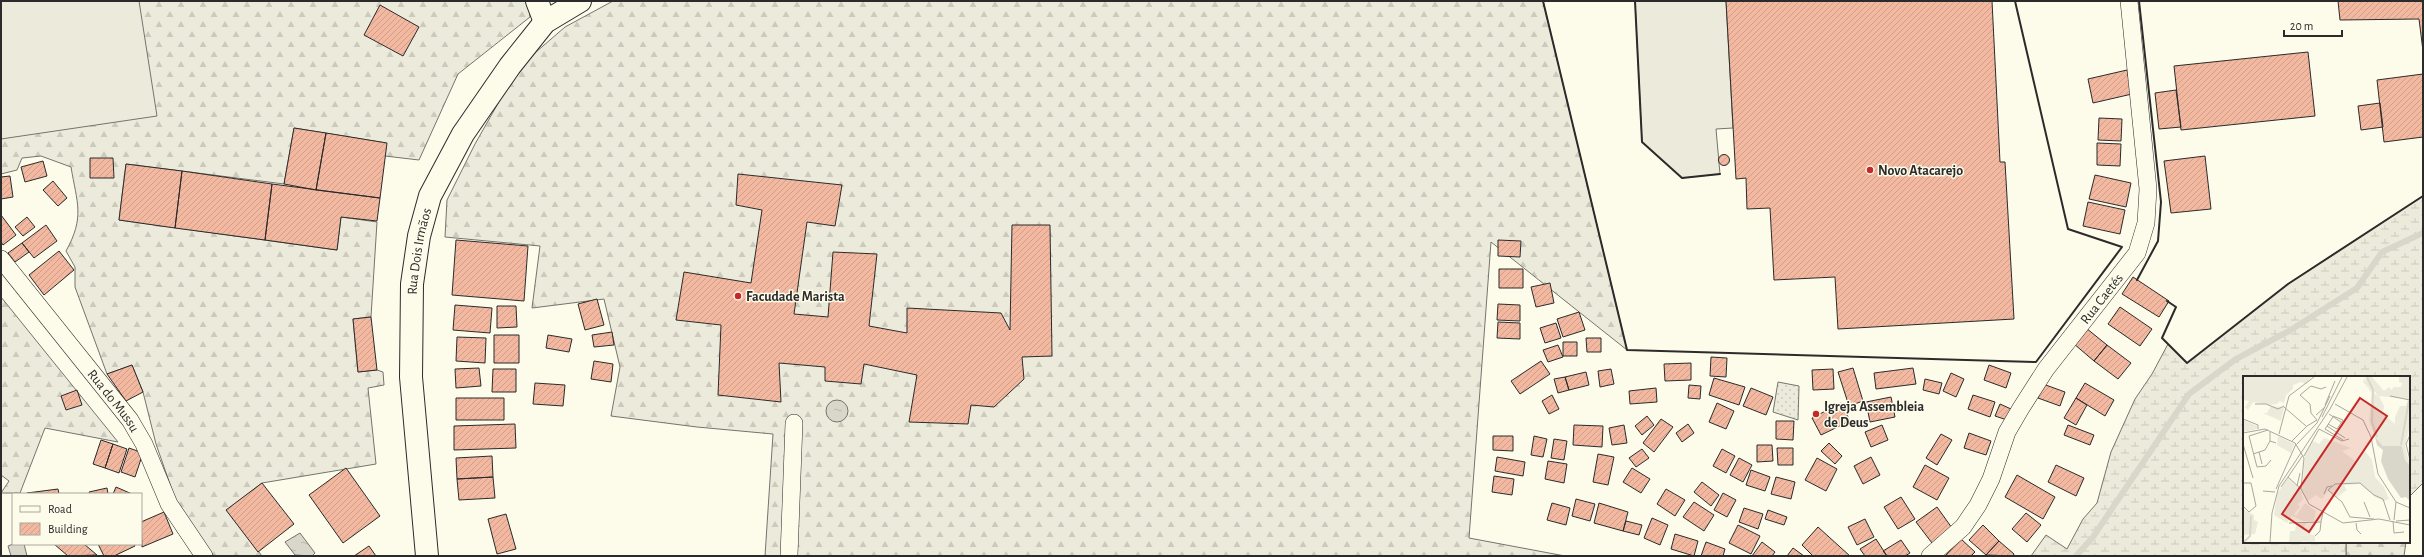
<svg xmlns="http://www.w3.org/2000/svg" width="2424" height="557" font-family="'Alegreya Sans',sans-serif">
	<defs>
		<pattern id="grass-dots" width="8" height="8" patternUnits="userSpaceOnUse"><rect width="8" height="8" fill="#ecebdb"/><path d="M2 2h.1M6 6h.1" fill="none" stroke="#cbcabc" stroke-width="1.8" stroke-linecap="round"/></pattern>
		<pattern id="forest-firs" width="22" height="20" patternUnits="userSpaceOnUse"><rect width="22" height="20" fill="#ecebdb"/><path d="M5 1l3.5 6h-7zM16 11l3.5 6h-7z" fill="#cbcabc"/></pattern>
		<pattern id="wetland-marsh" width="20" height="14" patternUnits="userSpaceOnUse"><rect width="20" height="14" fill="#ecebdb"/><path d="M1 5h8M5 5V1M11 12h8M15 12V8" fill="none" stroke="#cbcabc"/></pattern>
		<pattern id="water-ripples" width="26" height="14" patternUnits="userSpaceOnUse"><rect width="26" height="14" fill="#d8d7c9"/><path d="M2 4q2-2 4 0t4 0M15 11q2-2 4 0t4 0" fill="none" stroke="#bab9ad"/></pattern>
		<pattern id="building-hatch" width="6" height="6" patternUnits="userSpaceOnUse"><rect width="6" height="6" fill="#f2b8a0"/><path d="M-1 1l2-2M0 6l6-6M5 7l2-2" fill="none" stroke="#d09e8a"/></pattern>
	</defs>
	<rect width="100%" height="100%" fill="#fdfbea"/>
	<path fill="url(#grass-dots)" stroke="#74746e" d="M 1778,382 L 1799,386 L 1798,420 L 1773,412 Z"/>
	<path fill="url(#forest-firs)" stroke="#74746e" d="M 1,1 L 528,1 L 530,17 L 458,74 L 419,160 L 385,156 L 386,143 L 294,128 L 284,184 L 126,164 L 119,220 L 337,250 L 341,217 L 377,222 L 371,317 L 353,319 L 358,372 L 377,370 L 383,372 L 384,385 L 368,388 L 376,464 L 262,483 L 227,510 L 262,556 L 214,556 L 179,510 L 156,444 L 143,392 L 132,365 L 107,374 L 75,287 L 75,267 L 66,251 C 85,217 77,203 71,167 L 41,156 L 22,158 L 17,170 L 1,174 Z
		M 613,1 L 1543,1 L 1627,350 L 1491,242 L 1469,538 L 1565,556 L 765,556 L 773,434 L 697,427 L 611,416 L 620,367 L 604,299 L 532,308 L 540,246 L 445,237 L 447,200 L 475,144 L 513,77 L 536,52 L 565,27 Z
		M 1,297 L 118,442 L 45,428 L 20,493 L 1,493 L 9,481 L 1,475 Z
		M 2346,542 L 2406,542 L 2404,556 L 2346,556 Z"/>
	<path fill="url(#wetland-marsh)" stroke="#74746e" d="M 2423,196 L 2423,483 L 2409,497 L 2409,377 L 2244,377 L 2244,542 L 2346,542 L 2346,556 L 2031,556 L 2046,535 L 2067,549 L 2083,519 L 2097,503 L 2111,452 L 2135,399 L 2152,374 L 2168,344 L 2187,363 L 2288,284 Z"/>
	<path fill="#ecebdb" stroke="#74746e" d="M 1,1 L 139,1 L 157,116 L 1,139 Z"/>
	<path fill="#eceadb" stroke="#74746e" d="M 1635,1 L 1726,1 L 1733,128 L 1716,129 L 1720,174 L 1682,178 L 1642,142 Z"/>
	<path fill="url(#water-ripples)" stroke="#74746e" d="M826 411a11 11 0 1 1 22 0a11 11 0 1 1-22 0Z
		M 300,533 L 315,553 L 312,556 L 295,555 L 285,542 Z
		M 13,544 L 24,544 L 27,556 L 11,556 L 8,546 Z"/>
	<g fill="none" stroke-linecap="round" stroke-linejoin="round">
		<path stroke="#d8d7c9" stroke-width="6" d="M 2076,556 L 2093,537 L 2189,394 L 2236,359 L 2289,331 L 2357,288 L 2382,252 L 2423,233"/>
	</g>
	<path fill="url(#building-hatch)" stroke="#2b2b2b" d="M 1726,1 L 1992,1 L 2000,162 L 2005,162 L 2014,319 L 1838,329 L 1835,277 L 1774,280 L 1770,208 L 1747,209 L 1746,178 L 1736,179 Z
		M 2338,1 L 2423,1 L 2423,51 L 2419,19 L 2340,20 Z
		M 380,5 L 419,27 L 403,56 L 364,35 Z
		M 2308,52 L 2315,116 L 2181,130 L 2174,66 Z
		M 2127,70 L 2132,94 L 2093,103 L 2088,79 Z
		M 2423,74 L 2423,137 L 2384,142 L 2377,80 Z
		M 2176,90 L 2181,127 L 2159,129 L 2155,93 Z
		M 2380,103 L 2383,127 L 2361,130 L 2358,106 Z
		M 2099,118 L 2122,119 L 2121,141 L 2098,140 Z
		M 294,128 L 326,133 L 316,190 L 284,184 Z
		M 326,133 L 387,143 L 380,198 L 316,190 Z
		M 2097,143 L 2121,144 L 2120,166 L 2097,165 Z
		M1718.5 160a5.5 5.5 0 1 1 11 0a5.5 5.5 0 1 1-11 0Z
		M 2205,156 L 2211,209 L 2171,213 L 2164,161 Z
		M 90,158 L 113,158 L 114,178 L 90,178 Z
		M 43,161 L 47,176 L 25,182 L 21,167 Z
		M 126,164 L 182,171 L 175,228 L 119,220 Z
		M 182,171 L 272,184 L 265,240 L 175,228 Z
		M 738,174 L 842,185 L 835,226 L 807,222 L 794,314 L 828,317 L 833,252 L 877,254 L 869,326 L 907,333 L 907,308 L 1001,313 L 1010,330 L 1012,225 L 1050,225 L 1052,356 L 1022,357 L 1024,379 L 994,407 L 971,405 L 968,424 L 909,422 L 917,375 L 864,364 L 861,384 L 825,381 L 825,367 L 779,363 L 781,402 L 718,395 L 721,325 L 676,320 L 684,272 L 751,283 L 762,210 L 736,205 Z
		M 2095,175 L 2131,183 L 2126,207 L 2089,199 Z
		M 10,176 L 13,197 L 1,199 L 1,177 Z
		M 53,181 L 67,198 L 58,206 L 43,190 Z
		M 272,184 L 380,198 L 377,221 L 341,217 L 337,250 L 265,240 Z
		M 2088,202 L 2125,210 L 2120,234 L 2083,226 Z
		M 1,215 L 16,235 L 3,245 L 1,242 Z
		M 27,217 L 35,227 L 23,236 L 15,227 Z
		M 46,225 L 57,241 L 34,258 L 22,243 Z
		M 456,240 L 528,246 L 524,301 L 452,295 Z
		M 1498,240 L 1521,241 L 1520,257 L 1498,256 Z
		M 22,243 L 29,252 L 15,262 L 8,253 Z
		M 59,251 L 74,270 L 44,295 L 29,275 Z
		M 1499,269 L 1523,269 L 1523,288 L 1499,288 Z
		M 2133,277 L 2169,301 L 2159,317 L 2122,294 Z
		M 1550,283 L 1554,303 L 1536,307 L 1531,287 Z
		M 597,299 L 604,325 L 585,330 L 578,304 Z
		M 1498,304 L 1520,305 L 1520,321 L 1497,320 Z
		M 455,305 L 492,308 L 490,333 L 453,330 Z
		M 497,306 L 516,306 L 517,327 L 497,328 Z
		M 2120,307 L 2152,329 L 2140,346 L 2108,324 Z
		M 1579,312 L 1585,330 L 1563,337 L 1557,319 Z
		M 371,317 L 377,370 L 358,372 L 353,319 Z
		M 1498,322 L 1520,323 L 1520,339 L 1497,338 Z
		M 1556,323 L 1561,338 L 1545,343 L 1540,328 Z
		M 2086,328 L 2107,345 L 2094,361 L 2074,344 Z
		M 612,332 L 614,345 L 594,347 L 592,335 Z
		M 494,335 L 519,335 L 519,363 L 494,363 Z
		M 548,335 L 572,339 L 569,352 L 546,348 Z
		M 457,337 L 486,338 L 485,363 L 456,361 Z
		M 1586,338 L 1601,338 L 1601,352 L 1587,352 Z
		M 1563,342 L 1577,342 L 1577,356 L 1563,356 Z
		M 1558,345 L 1563,357 L 1548,362 L 1543,350 Z
		M 2107,345 L 2131,363 L 2118,379 L 2094,361 Z
		M 1711,357 L 1727,358 L 1726,377 L 1710,376 Z
		M 594,361 L 613,364 L 611,382 L 591,379 Z
		M 1541,361 L 1550,374 L 1520,394 L 1511,381 Z
		M 1691,363 L 1691,380 L 1665,381 L 1664,364 Z
		M 132,365 L 143,392 L 126,401 L 107,374 Z
		M 1989,365 L 2011,373 L 2006,388 L 1984,380 Z
		M 479,368 L 481,386 L 456,388 L 455,369 Z
		M 1853,368 L 1863,401 L 1849,406 L 1838,372 Z
		M 1913,368 L 1916,384 L 1876,389 L 1874,373 Z
		M 493,369 L 516,369 L 516,392 L 492,392 Z
		M 1611,369 L 1614,384 L 1600,387 L 1598,371 Z
		M 1833,369 L 1834,389 L 1813,390 L 1812,370 Z
		M 1586,372 L 1589,385 L 1569,390 L 1565,377 Z
		M 1951,373 L 1964,379 L 1956,397 L 1943,391 Z
		M 1565,377 L 1569,390 L 1558,393 L 1554,379 Z
		M 1714,378 L 1745,387 L 1739,405 L 1709,395 Z
		M 1925,379 L 1942,383 L 1939,394 L 1923,390 Z
		M 535,383 L 565,385 L 563,406 L 533,404 Z
		M 2085,383 L 2114,400 L 2105,416 L 2076,398 Z
		M 2043,384 L 2065,392 L 2060,406 L 2038,398 Z
		M 1689,385 L 1701,386 L 1700,399 L 1688,398 Z
		M 1656,388 L 1657,402 L 1630,404 L 1629,391 Z
		M 1751,388 L 1773,397 L 1766,415 L 1743,406 Z
		M 77,390 L 82,405 L 66,410 L 61,396 Z
		M 1552,395 L 1559,409 L 1549,414 L 1542,401 Z
		M 1973,395 L 1995,402 L 1990,417 L 1968,409 Z
		M 1891,397 L 1895,417 L 1870,422 L 1866,402 Z
		M 456,398 L 504,398 L 504,420 L 456,420 Z
		M 2076,398 L 2087,405 L 2076,425 L 2064,418 Z
		M 1717,403 L 1734,411 L 1726,429 L 1709,422 Z
		M 1841,403 L 1850,421 L 1821,435 L 1812,418 Z
		M 2000,404 L 2011,409 L 2007,420 L 1995,416 Z
		M 1647,416 L 1654,425 L 1642,435 L 1635,426 Z
		M 1661,419 L 1673,427 L 1654,452 L 1643,443 Z
		M 1776,421 L 1794,421 L 1793,440 L 1776,439 Z
		M 515,424 L 516,448 L 454,450 L 454,426 Z
		M 1688,424 L 1694,433 L 1682,442 L 1676,433 Z
		M 1574,425 L 1603,426 L 1602,447 L 1573,445 Z
		M 1624,425 L 1627,443 L 1612,445 L 1609,428 Z
		M 1882,425 L 1888,440 L 1871,447 L 1865,432 Z
		M 2068,425 L 2094,435 L 2090,445 L 2064,435 Z
		M 1969,433 L 1991,441 L 1986,455 L 1964,448 Z
		M 1941,434 L 1952,440 L 1937,465 L 1926,458 Z
		M 1493,436 L 1513,436 L 1513,451 L 1493,450 Z
		M 1534,436 L 1547,439 L 1543,457 L 1531,455 Z
		M 1554,439 L 1567,441 L 1564,460 L 1551,458 Z
		M 101,440 L 113,444 L 105,468 L 93,464 Z
		M 1829,443 L 1842,456 L 1835,464 L 1821,451 Z
		M 113,444 L 127,449 L 119,473 L 105,468 Z
		M 1757,445 L 1772,445 L 1773,461 L 1757,462 Z
		M 129,448 L 143,453 L 135,477 L 121,472 Z
		M 1777,448 L 1793,448 L 1793,465 L 1778,465 Z
		M 1642,449 L 1649,458 L 1636,467 L 1629,458 Z
		M 1722,449 L 1735,456 L 1726,473 L 1713,466 Z
		M 1598,454 L 1614,457 L 1608,485 L 1593,482 Z
		M 492,456 L 493,477 L 457,479 L 456,458 Z
		M 1497,457 L 1525,462 L 1523,476 L 1495,471 Z
		M 1871,457 L 1880,475 L 1863,484 L 1854,466 Z
		M 1739,458 L 1752,465 L 1743,482 L 1730,475 Z
		M 1817,458 L 1837,469 L 1826,491 L 1805,480 Z
		M 1548,461 L 1567,464 L 1564,483 L 1545,479 Z
		M 1925,465 L 1949,478 L 1937,500 L 1913,487 Z
		M 2056,465 L 2084,478 L 2076,496 L 2048,482 Z
		M 346,468 L 380,516 L 343,543 L 309,495 Z
		M 1632,468 L 1650,479 L 1641,493 L 1623,482 Z
		M 1751,470 L 1770,477 L 1765,491 L 1746,485 Z
		M 2017,475 L 2055,497 L 2043,519 L 2005,497 Z
		M 1494,476 L 1514,479 L 1512,495 L 1492,492 Z
		M 493,477 L 495,498 L 459,500 L 457,479 Z
		M 1776,477 L 1795,482 L 1791,499 L 1771,494 Z
		M 1702,482 L 1719,495 L 1711,506 L 1694,492 Z
		M 262,483 L 294,524 L 258,552 L 226,510 Z
		M 116,487 L 132,494 L 113,494 Z
		M 107,488 L 108,494 L 90,494 L 89,492 Z
		M 58,489 L 59,494 L 27,493 Z
		M 1666,489 L 1685,500 L 1675,516 L 1657,504 Z
		M 1723,493 L 1736,500 L 1727,517 L 1714,510 Z
		M 1901,497 L 1915,519 L 1898,529 L 1884,507 Z
		M 1576,499 L 1595,504 L 1590,521 L 1572,516 Z
		M 1694,502 L 1714,515 L 1704,531 L 1683,517 Z
		M 1552,503 L 1570,508 L 1566,525 L 1547,520 Z
		M 1599,503 L 1628,512 L 1623,531 L 1594,523 Z
		M 1937,507 L 1952,528 L 1932,543 L 1916,522 Z
		M 1744,508 L 1763,514 L 1758,529 L 1739,522 Z
		M 1768,510 L 1787,517 L 1784,525 L 1765,519 Z
		M 164,512 L 173,534 L 142,547 L 141,522 Z
		M 2026,513 L 2041,525 L 2027,542 L 2012,529 Z
		M 506,514 L 516,549 L 497,554 L 488,519 Z
		M 1652,518 L 1668,525 L 1660,545 L 1644,538 Z
		M 1865,519 L 1874,537 L 1857,545 L 1848,527 Z
		M 1626,521 L 1642,525 L 1639,535 L 1623,531 Z
		M 1738,525 L 1760,536 L 1751,554 L 1729,543 Z
		M 1983,525 L 1999,541 L 1986,555 L 1969,540 Z
		M 1818,527 L 1850,556 L 1813,556 L 1802,545 Z
		M 1675,534 L 1698,541 L 1694,556 L 1671,549 Z
		M 1876,539 L 1887,556 L 1865,556 L 1860,549 Z
		M 1961,539 L 1975,552 L 1971,556 L 1945,556 Z
		M 1901,540 L 1910,553 L 1905,556 L 1887,556 L 1883,551 Z
		M 1999,541 L 2014,554 L 2013,556 L 1986,555 Z
		M 1706,542 L 1725,549 L 1723,556 L 1701,556 Z
		M 1762,542 L 1775,552 L 1772,556 L 1752,556 Z
		M 54,544 L 84,544 L 97,555 L 68,556 Z
		M 98,544 L 134,544 L 135,546 L 114,556 L 104,556 Z
		M 369,546 L 376,556 L 354,556 Z
		M 1793,548 L 1804,556 L 1787,556 Z"/>
	<g fill="none" stroke-linecap="round" stroke-linejoin="round">
		<defs>
			<g id="street">
				<path id="s1" d="M 1,259 L 130,420 L 144,444 L 169,504 L 204,556"/>
				<path d="M 789,556 L 794,423"/>
				<path id="s2" d="M 1930,556 L 1963,527 L 1978,505 L 1991,479 L 2007,432 L 2021,408 L 2046,369 L 2137,253 L 2146,223 L 2148,189 L 2129,1"/>
			</g>
			<g id="secondary">
				<path d="M 537,1 L 545,22"/>
				<path id="s3" d="M 427,556 L 411,377 L 412,284 L 419,236 L 430,196 L 463,134 L 510,66 L 545,22 L 580,1"/>
			</g>
		</defs>
		<use href="#street" stroke="#2b2b2b" stroke-width="18"/>
		<use href="#secondary" stroke="#2b2b2b" stroke-width="24"/>
		<use href="#street" stroke="#fdfbea" stroke-width="17"/>
		<use href="#secondary" stroke="#fdfbea" stroke-width="22"/>
		<path stroke="#2b2b2b" stroke-width="2" d="M 1543,1 L 1627,350 L 2036,362 L 2122,247 L 2068,229 L 2015,1
			M 1635,1 L 1642,142 L 1682,178 L 1720,174
			M 2137,280 L 2158,241 L 2161,202 L 2139,1
			M 2167,301 L 2176,307 L 2162,338 L 2187,363 L 2288,284 L 2423,196"/>
	</g>
	<g fill="#c62828" stroke="#fdfbea" stroke-width="1.5">
		<circle cx="1870" cy="170" r="4"/>
		<circle cx="738" cy="296" r="4"/>
		<circle cx="1816" cy="414" r="4"/>
	</g>
	<g text-anchor="middle" stroke-width="3" stroke-linejoin="round" paint-order="stroke">
		<g font-size="14" font-weight="bold" fill="#2b2b2b" stroke="#fdfbea" text-anchor="start">
			<text x="1878" y="175">Novo Atacarejo</text>
			<text x="746" y="301">Facudade Marista</text>
			<text x="1824" y="411">Igreja Assembleia<tspan x="1824" dy="16">de Deus</tspan></text>
		</g>
		<g font-size="14" fill="#2b2b2b" stroke="#fdfbea">
			<text dy="5" stroke="none"><textPath href="#s3" startOffset="306">Rua Dois Irmãos</textPath></text>
			<text dy="5" stroke="none"><textPath href="#s2" startOffset="313">Rua Caetés</textPath></text>
			<text dy="5" stroke="none"><textPath href="#s1" startOffset="181">Rua do Mussu</textPath></text>
		</g>
	</g>
	<g transform="translate(2243 376)">
		<rect width="167" height="167" fill="#fdfbea"/>
		<path d="M 0,44 L 14,50 L 14,53 L 0,56 ZM 35,60 L 51,68 L 48,77 L 34,69 Z" fill="#ecebdb"/>
		<path d="M 0,1 L 68,1 L 63,8 L 58,6 L 50,9 L 50,13 L 43,19 L 41,27 L 37,25 L 34,28 L 27,29 L 10,26 L 5,34 L 2,31 L 6,25 L 0,24 ZM 123,1 L 129,1 L 141,15 L 146,11 L 148,14 L 151,11 L 158,11 L 159,7 L 156,6 L 156,1 L 167,1 L 167,49 L 165,38 L 161,39 L 153,50 L 144,49 L 139,42 L 141,39 L 152,48 L 152,41 L 157,30 L 163,30 L 165,23 L 136,20 L 141,30 L 140,38 L 133,17 L 122,8 ZM 28,30 L 41,31 L 38,45 L 20,37 L 24,37 ZM 167,50 L 162,70 L 167,90 L 162,84 L 159,70 ZM 81,62 L 108,72 L 99,75 L 112,85 L 122,75 L 129,84 L 132,101 L 141,111 L 146,123 L 141,125 L 132,121 L 117,108 L 101,109 L 104,114 L 93,122 L 85,115 L 79,123 L 73,119 L 65,125 L 59,116 L 62,79 L 70,65 L 76,68 ZM 45,102 L 57,113 L 60,123 L 55,128 L 57,131 L 51,138 L 53,140 L 62,127 L 73,135 L 71,144 L 76,144 L 79,138 L 78,145 L 60,145 L 49,140 L 44,147 L 31,139 L 34,118 ZM 0,133 L 11,139 L 11,144 L 15,146 L 12,158 L 0,159 ZM 64,147 L 61,150 L 63,153 L 62,156 L 72,160 L 72,166 L 65,163 L 64,158 L 58,160 L 62,154 L 56,158 L 59,166 L 46,166 L 47,155 L 52,155 L 53,148 Z" fill="#ecebdb"/>
		<path d="M 122,2 L 122,8 L 127,13 L 124,7 L 128,9 L 128,14 L 135,21 L 143,49 L 153,50 L 161,39 L 166,38 L 167,50 L 159,70 L 140,70 L 132,61 L 126,45 L 129,17 L 120,6 ZM 62,154 L 58,160 L 64,158 L 65,162 L 70,166 L 58,165 L 56,158 Z" fill="#ecebdb"/>
		<path d="M 36,128 L 50,135 L 45,144 L 32,138 Z" fill="#ecebdb"/>
		<path d="M 132,61 L 140,70 L 159,70 L 162,84 L 167,90 L 167,125 L 163,121 L 158,122 L 145,103 L 138,85 L 140,74 L 134,69 Z" fill="#d8d7c9"/>
		<path fill="none" stroke="#d8d7c9" stroke-width="2" d="M 124,1 L 130,14 L 129,46 L 134,61M 158,69 L 166,25M 1,166 L 7,160 L 8,140"/>
		<path fill="none" stroke="#a9a89e" stroke-width="1" d="M 147,20 L 167,24M 12,28 L 23,28 L 35,33 L 41,30M 92,28 L 120,44 L 128,61 L 135,98 L 153,126 L 151,144M 82,29 L 92,5M 41,31 L 63,50M 86,38 L 98,46M 73,39 L 82,31M 79,41 L 99,1M 90,41 L 82,53 L 100,64M 0,43 L 15,49 L 15,53M 74,44 L 68,37 L 67,28 L 57,19 L 68,10 L 78,13 L 83,11M 85,48 L 94,53 L 100,44 L 90,40M 84,50 L 102,62M 76,53 L 99,65 L 106,63M 25,54 L 6,60 L 14,91 L 23,90 L 28,84M 27,56 L 27,65 L 33,67M 0,57 L 22,53 L 52,67M 36,58 L 46,20 L 71,1M 167,59 L 163,68 L 167,84M 49,65 L 64,50 L 74,44M 52,67 L 61,82 L 58,113 L 66,128 L 100,147 L 136,143 L 167,149M 0,68 L 10,102M 54,68 L 74,47 L 87,20M 16,76 L 19,88M 10,78 L 22,74 L 27,65M 61,80 L 76,53M 0,107 L 8,107 L 13,130 L 6,136 L 0,130M 54,110 L 57,97M 38,111 L 45,101M 33,113 L 53,68M 58,113 L 45,101 L 60,79M 20,115 L 32,116M 81,118 L 84,111 L 89,110M 121,126 L 127,141M 153,126 L 167,132M 131,143 L 107,141 L 99,126 L 85,114 L 92,108 L 117,107 L 131,119 L 140,123 L 147,144M 150,145 L 151,157 L 161,156M 153,145 L 167,144M 46,147 L 78,146 L 80,136M 113,147 L 114,154 L 118,158M 72,160 L 77,155 L 78,146M 27,166 L 29,137 L 36,110 L 87,33 L 104,1"/>
		<path fill="#c62828" fill-opacity="0.15" stroke="#c62828" stroke-width="2" d="M 117,22 L 144,40 L 66,156 L 39,138 Z"/>
		<rect width="167" height="167" fill="none" stroke="#2b2b2b" stroke-width="2"/>
	</g>
	<rect width="2424" height="557" fill="none" stroke="#2b2b2b" stroke-width="4"/>
	<rect x="12" y="493" width="130" height="52" fill="#fdfbea" stroke="#a9a89e"/>
	<rect x="20" y="506" width="20" height="6" fill="#fdfbea" stroke="#a9a89e"/>
	<text x="48" y="513" font-size="12" fill="#2b2b2b">Road</text>
	<rect x="20" y="523" width="20" height="12" fill="url(#building-hatch)" stroke="#a9a89e"/>
	<text x="48" y="533" font-size="12" fill="#2b2b2b">Building</text>
	<path d="M2284 30v6h58v-6" fill="none" stroke="#2b2b2b" stroke-width="2"/>
	<text x="2290" y="30" font-size="12" fill="#2b2b2b" stroke="#fdfbea" stroke-width="3" paint-order="stroke">20 m</text>
</svg>
